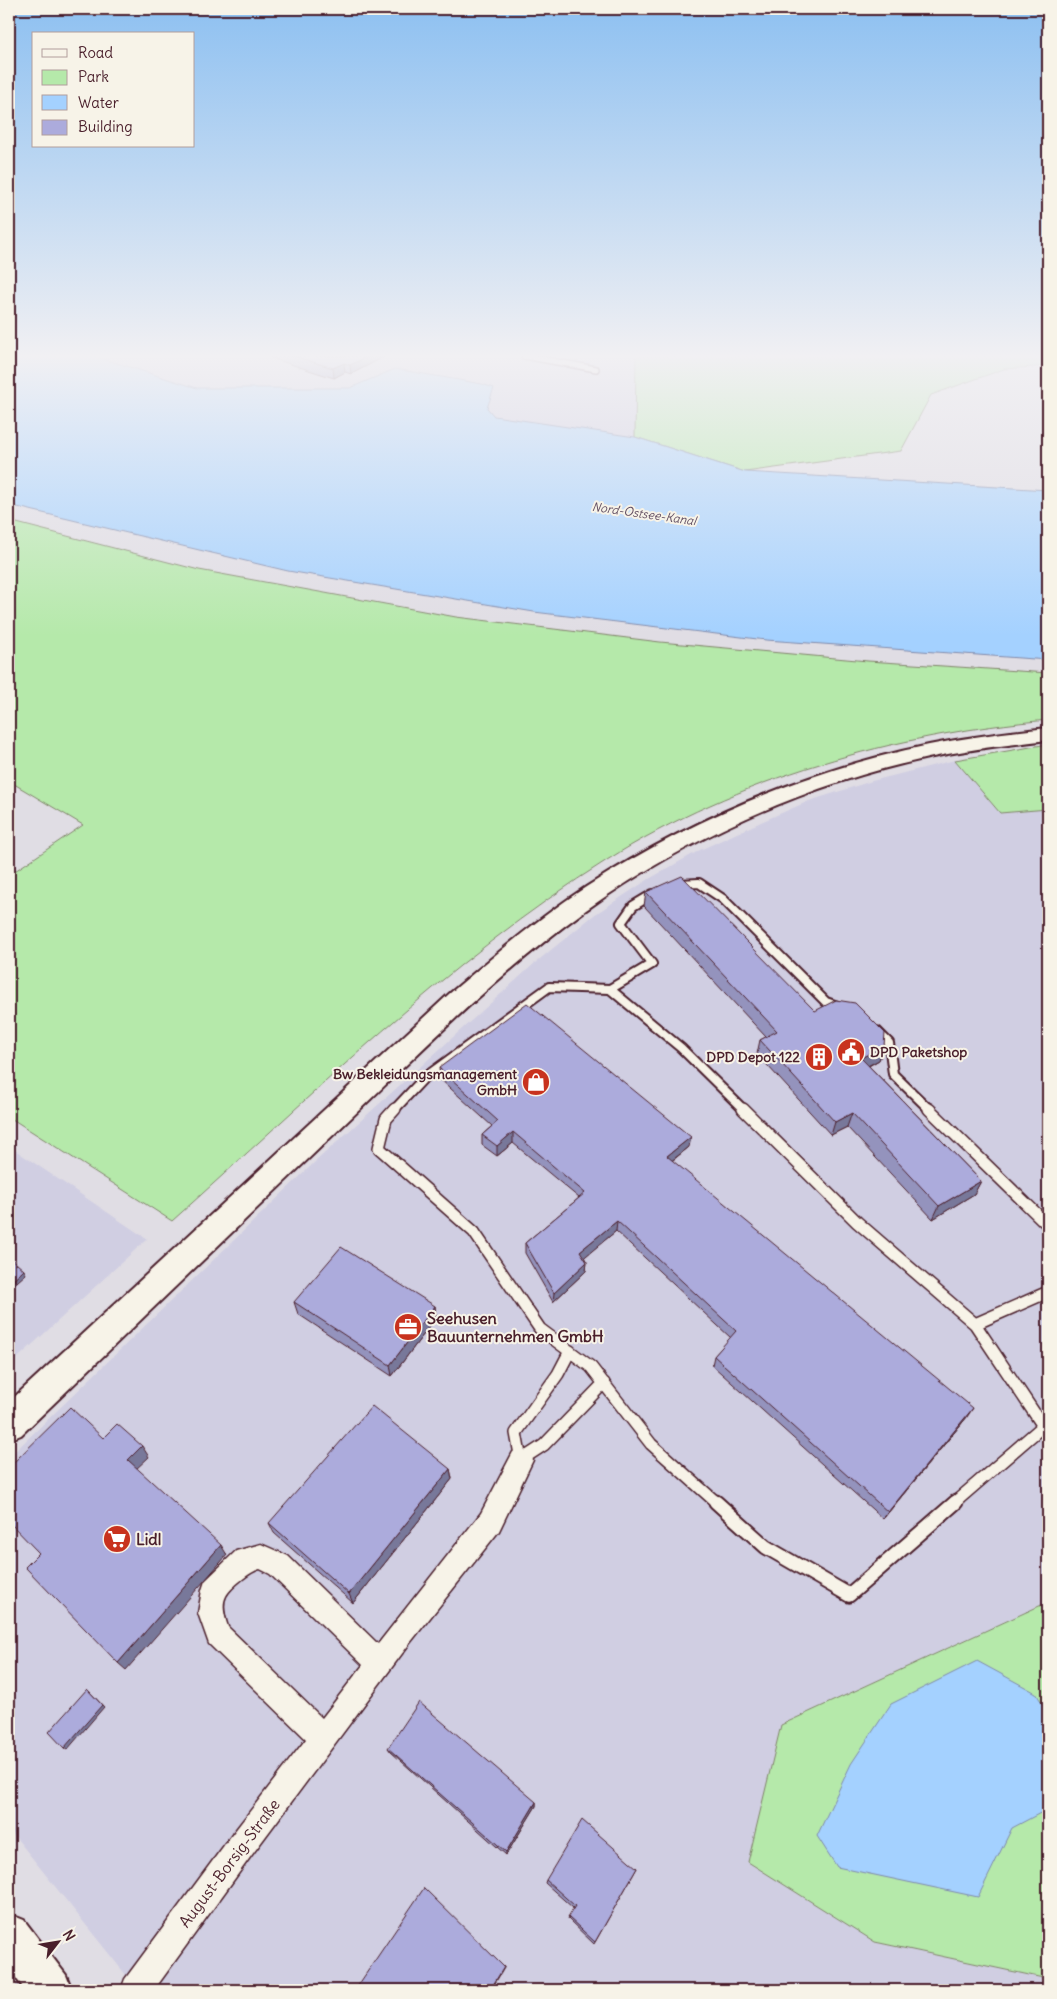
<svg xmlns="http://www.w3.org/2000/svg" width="1057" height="1999" font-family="Delius,sans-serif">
	<rect width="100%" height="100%" fill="#e0dde4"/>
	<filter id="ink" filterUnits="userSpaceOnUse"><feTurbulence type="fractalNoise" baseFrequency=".02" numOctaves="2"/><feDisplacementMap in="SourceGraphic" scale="10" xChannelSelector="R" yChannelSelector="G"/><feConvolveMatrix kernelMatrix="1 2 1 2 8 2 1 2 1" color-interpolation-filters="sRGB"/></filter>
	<g filter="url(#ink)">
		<path fill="#d0cee2" d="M 94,356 L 636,356 L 635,437 L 494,416 L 487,408 L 493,388 L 482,383 L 395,369 L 350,388 L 197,388 Z
			M 955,760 L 1000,813 L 1048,809 L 1048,1602 L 781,1725 L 875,1942 L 1048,1979 L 1048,1990 L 138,1990 L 9,1829 L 9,1457 L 316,1161 L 535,963 L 594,915 L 649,879 L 700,850 L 761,822 L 809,801 L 872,781 Z
			M 9,1146 L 147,1239 L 9,1366 Z"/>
		<path fill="#b5e9aa" stroke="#80846a" d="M 636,356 L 1048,356 L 1048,366 L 1004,369 L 931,395 L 901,451 L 745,472 L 635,437 Z
			M 9,521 L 199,570 L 456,617 L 660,642 L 868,661 L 1048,673 L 1048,720 C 894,734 739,777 607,860 C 448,960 312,1096 172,1221 L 9,1117 L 9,875 L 83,825 L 9,781 Z
			M 1048,744 L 1048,809 L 1000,813 L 955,760 Z
			M 1048,1602 L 1048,1979 L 875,1942 L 748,1862 L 781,1725 Z"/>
		<path fill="#a4d1ff" stroke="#808aaa" d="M 9,356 L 94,356 L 197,388 L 350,388 L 395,369 L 482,384 L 494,388 L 487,408 L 494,416 L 635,437 L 745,472 L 1048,490 L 1048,660 L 766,640 L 534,612 L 288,571 L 9,505 Z
			M 977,1661 L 1036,1693 L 1048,1713 L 1048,1809 L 1012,1828 L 978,1897 L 837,1867 L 817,1836 L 851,1764 L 891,1704 Z"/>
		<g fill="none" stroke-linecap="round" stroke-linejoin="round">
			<defs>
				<path id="lane-far3" d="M 524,356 L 596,369"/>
				<path id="lane-far2" d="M 679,884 L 699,883 L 723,899 L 826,1002 L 840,1007
					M 610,989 L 681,1048 L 744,1110
					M 877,1031 L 889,1043 L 893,1074 L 930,1110
					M 394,1110 L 424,1078 L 549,987 L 610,989 L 652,964 L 621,923 L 633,906 L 653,894"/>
				<path id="lane-far1" d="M 395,1109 L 386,1119 L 379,1148 L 474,1232 L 540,1329 L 591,1367 L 651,1444 L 717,1503
					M 743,1109 L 857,1222 L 975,1324 L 1043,1426
					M 929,1109 L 1048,1225
					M 975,1324 L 1048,1292
					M 570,1351 L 558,1374 L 516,1433 L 521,1460 L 544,1445 L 604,1383
					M 954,1503 L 1043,1426 L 1048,1424"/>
				<path id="lane" d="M 716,1502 L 766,1547 L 849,1595 L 956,1502"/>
				<path id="street" d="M 521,1448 L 529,1452 L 533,1460 L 499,1531 L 410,1643 L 254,1852 L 154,1990 L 121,1990 L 125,1979 L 234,1832 L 306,1739 L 209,1644 L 198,1613 L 202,1590 L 205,1581 L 236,1551 L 261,1544 L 288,1556 L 378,1644 L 481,1513 L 513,1452 ZM 260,1569 L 270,1574 L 363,1665 L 322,1718 L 228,1627 C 225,1618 221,1605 226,1596 C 231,1587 251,1571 260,1569 Z"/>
				<path id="secondary" d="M 1048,728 L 1048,740 C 1008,745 968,749 928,758 C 807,784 687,838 586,910 C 493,977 412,1060 329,1139 C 226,1238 123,1337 21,1435 L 9,1440 L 9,1402 L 449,994 C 493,957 537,919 586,887 C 690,820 807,770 929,745 C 968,737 1008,732 1048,728 Z
					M 9,1914 L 24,1920 L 66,1975 L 72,1990 L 25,1990 L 9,1969 Z"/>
			</defs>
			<use href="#lane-far3" stroke="#4a1f2b" stroke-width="8"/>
			<use href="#lane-far2" stroke="#4a1f2b" stroke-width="12"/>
			<use href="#lane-far1" stroke="#4a1f2b" stroke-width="14"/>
			<use href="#lane" stroke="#4a1f2b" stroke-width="17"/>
			<use href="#street" stroke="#4a1f2b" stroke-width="3"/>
			<use href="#secondary" stroke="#4a1f2b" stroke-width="4"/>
			<use href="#lane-far3" stroke="#f7f3e8" stroke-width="5"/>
			<use href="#lane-far2" stroke="#f7f3e8" stroke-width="8"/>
			<use href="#lane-far1" stroke="#f7f3e8" stroke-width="11"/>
			<use href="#lane" stroke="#f7f3e8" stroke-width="13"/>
			<use href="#street" fill="#f7f3e8" fill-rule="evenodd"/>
			<use href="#secondary" fill="#f7f3e8" fill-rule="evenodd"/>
		</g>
		<path fill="#9493bd" stroke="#4a1f2b" d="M 265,356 L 384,356 L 384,357 L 351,374 L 345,372 L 334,378 Z
			M 646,892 L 815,1011 L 884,1046 L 879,1060 L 869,1066 L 981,1181 L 974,1194 L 933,1219 L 847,1127 L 831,1135 L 757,1054 L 760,1040 L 766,1037 L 644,906 Z
			M 439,1068 L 689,1147 L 672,1161 L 967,1417 L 883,1519 L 712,1365 L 714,1356 L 731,1338 L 616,1231 L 584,1257 L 587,1262 L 586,1271 L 553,1302 L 525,1253 L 525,1243 L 579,1198 L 513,1143 L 497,1156 L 482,1145 L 482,1135 L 492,1126 L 440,1079 Z
			M 294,1302 L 435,1306 L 436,1318 L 392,1376 L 298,1314 Z
			M 450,1469 L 452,1479 L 353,1603 L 274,1533 L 269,1523 Z
			M 388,1748 L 536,1802 L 536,1806 L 506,1855 L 391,1752 Z
			M 637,1868 L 594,1944 L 568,1919 L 573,1908 L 545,1883 L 546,1880 Z"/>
		<path fill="#78789a" stroke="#4a1f2b" d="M 368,356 L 384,356 L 384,357 L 351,374 L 350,365 Z
			M 344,363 L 345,372 L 334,378 L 333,368 Z
			M 884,1046 L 879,1060 L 856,1072 L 861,1058 Z
			M 852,1113 L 847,1127 L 831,1135 L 835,1122 Z
			M 513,1132 L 513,1143 L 497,1156 L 497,1146 Z
			M 691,1137 L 689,1147 L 665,1166 L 667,1156 Z
			M 981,1181 L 974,1194 L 933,1219 L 939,1206 Z
			M 617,1221 L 616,1231 L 580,1261 L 580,1251 Z
			M 587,1262 L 586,1271 L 553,1302 L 554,1293 Z
			M 24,1270 L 26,1274 L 9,1289 L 9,1284 Z
			M 435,1306 L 436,1318 L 392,1376 L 390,1365 Z
			M 973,1408 L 967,1417 L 883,1519 L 888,1512 Z
			M 142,1446 L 149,1457 L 135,1470 L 128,1460 Z
			M 450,1469 L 452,1479 L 353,1603 L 349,1594 Z
			M 221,1545 L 227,1555 L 126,1670 L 118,1663 Z
			M 87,1689 L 104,1707 L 67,1750 L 64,1748 Z
			M 536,1802 L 536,1806 L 506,1855 L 506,1852 Z
			M 504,1967 L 504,1968 L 491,1990 L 490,1990 Z"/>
		<path fill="#acabdc" stroke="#4a1f2b" d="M 293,356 L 368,356 L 350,365 L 344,363 L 333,368 Z
			M 682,876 L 815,1011 L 836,1000 L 855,1003 L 885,1033 L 884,1046 L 861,1058 L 981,1181 L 939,1206 L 852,1113 L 835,1122 L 760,1040 L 777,1031 L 646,892 Z
			M 527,1003 L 691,1137 L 667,1156 L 973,1408 L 888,1512 L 714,1356 L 736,1331 L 617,1221 L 580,1251 L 587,1262 L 554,1293 L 525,1243 L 585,1193 L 513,1132 L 497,1146 L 482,1135 L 498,1121 L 439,1068 Z
			M 341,1247 L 435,1306 L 390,1365 L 294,1302 Z
			M 9,1257 L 24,1270 L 9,1284 Z
			M 372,1406 L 450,1469 L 349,1594 L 269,1523 Z
			M 70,1407 L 103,1438 L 117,1424 L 142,1446 L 128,1460 L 221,1545 L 118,1663 L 25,1567 L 39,1553 L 9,1522 L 9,1467 Z
			M 87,1689 L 102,1705 L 64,1748 L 49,1732 Z
			M 419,1702 L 536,1802 L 506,1852 L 388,1748 Z
			M 582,1820 L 637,1868 L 595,1942 L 568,1917 L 575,1906 L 546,1880 Z
			M 424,1888 L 504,1967 L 490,1990 L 355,1990 Z"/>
	</g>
	<linearGradient id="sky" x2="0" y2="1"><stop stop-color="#8dc0f1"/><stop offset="0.56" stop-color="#f1f0f3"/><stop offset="1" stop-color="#f1f0f3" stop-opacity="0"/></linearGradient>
	<rect width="1057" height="636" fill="url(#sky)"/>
	<defs>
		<symbol id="civic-disc" viewBox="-11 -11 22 22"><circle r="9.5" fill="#c8321e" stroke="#f7f3e8"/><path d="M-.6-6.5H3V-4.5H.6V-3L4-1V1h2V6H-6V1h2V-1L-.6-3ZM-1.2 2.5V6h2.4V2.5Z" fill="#fff"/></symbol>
		<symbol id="building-disc" viewBox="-11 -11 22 22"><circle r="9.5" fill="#c8321e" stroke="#f7f3e8"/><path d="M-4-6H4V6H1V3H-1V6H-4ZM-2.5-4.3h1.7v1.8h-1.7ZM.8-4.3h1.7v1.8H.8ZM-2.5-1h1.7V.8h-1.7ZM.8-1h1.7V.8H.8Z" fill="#fff"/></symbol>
		<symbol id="shop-disc" viewBox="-11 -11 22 22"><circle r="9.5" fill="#c8321e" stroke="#f7f3e8"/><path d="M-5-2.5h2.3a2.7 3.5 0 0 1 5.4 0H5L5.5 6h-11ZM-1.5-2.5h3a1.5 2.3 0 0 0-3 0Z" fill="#fff"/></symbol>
		<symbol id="office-disc" viewBox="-11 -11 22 22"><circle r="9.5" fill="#c8321e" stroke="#f7f3e8"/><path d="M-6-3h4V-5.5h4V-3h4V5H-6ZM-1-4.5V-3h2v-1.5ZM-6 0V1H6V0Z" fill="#fff"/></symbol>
		<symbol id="supermarket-disc" viewBox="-11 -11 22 22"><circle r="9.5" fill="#c8321e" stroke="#f7f3e8"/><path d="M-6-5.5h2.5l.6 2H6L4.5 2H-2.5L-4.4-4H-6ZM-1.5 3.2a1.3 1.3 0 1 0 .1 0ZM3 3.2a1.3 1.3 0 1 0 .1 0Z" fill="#fff"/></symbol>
	</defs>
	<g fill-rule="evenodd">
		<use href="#civic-disc" x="835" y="1036" width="32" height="32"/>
		<use href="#building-disc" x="803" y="1041" width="32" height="32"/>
		<use href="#shop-disc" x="520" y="1066" width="32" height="32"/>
		<use href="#office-disc" x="392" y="1311" width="32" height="32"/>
		<use href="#supermarket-disc" x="101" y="1523" width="32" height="32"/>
	</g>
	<g text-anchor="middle" stroke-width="4" stroke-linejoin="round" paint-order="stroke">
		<g font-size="12" font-style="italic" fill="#604c60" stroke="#f7f3e8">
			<text transform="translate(644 514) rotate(8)" y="4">Nord-Ostsee-Kanal</text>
		</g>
		<g font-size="14" font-weight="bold" fill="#4a1f2b" stroke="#f7f3e8" text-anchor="end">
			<text x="870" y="1057" text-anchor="start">DPD Paketshop</text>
			<text x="800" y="1062">DPD Depot 122</text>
			<text x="517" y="1079">Bw Bekleidungsmanagement<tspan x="517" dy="16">GmbH</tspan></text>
		</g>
		<g font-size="16" font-weight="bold" fill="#4a1f2b" stroke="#f7f3e8" text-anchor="start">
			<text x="427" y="1324">Seehusen<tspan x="427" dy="18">Bauunternehmen GmbH</tspan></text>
			<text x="136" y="1545">Lidl</text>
		</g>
		<g font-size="16" fill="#4a1f2b" stroke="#f7f3e8">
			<text transform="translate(229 1863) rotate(-53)" y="6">August-Borsig-Straße</text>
		</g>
	</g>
	<rect width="1057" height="1999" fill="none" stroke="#f7f3e8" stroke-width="30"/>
	<rect x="15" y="15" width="1027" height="1969" fill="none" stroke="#4a1f2b" stroke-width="2" filter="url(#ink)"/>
	<rect x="32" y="32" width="162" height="115" fill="#f7f3e8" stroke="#b29e9c"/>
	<rect x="42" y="49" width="25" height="8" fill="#f7f3e8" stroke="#b29e9c"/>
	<text x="78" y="58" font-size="15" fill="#4a1f2b">Road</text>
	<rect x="42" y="70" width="25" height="15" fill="#b5e9aa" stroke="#b29e9c"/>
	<text x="78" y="82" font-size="15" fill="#4a1f2b">Park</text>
	<rect x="42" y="95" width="25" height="15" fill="#a4d1ff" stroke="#b29e9c"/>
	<text x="78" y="108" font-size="15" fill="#4a1f2b">Water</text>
	<rect x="42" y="120" width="25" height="15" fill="#acabdc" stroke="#b29e9c"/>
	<text x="78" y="132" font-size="15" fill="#4a1f2b">Building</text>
	<g transform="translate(58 1942) rotate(59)" stroke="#f7f3e8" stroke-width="4" paint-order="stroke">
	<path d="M0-4L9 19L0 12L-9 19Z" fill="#4a1f2b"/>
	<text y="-8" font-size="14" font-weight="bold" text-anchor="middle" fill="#4a1f2b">N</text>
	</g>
</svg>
